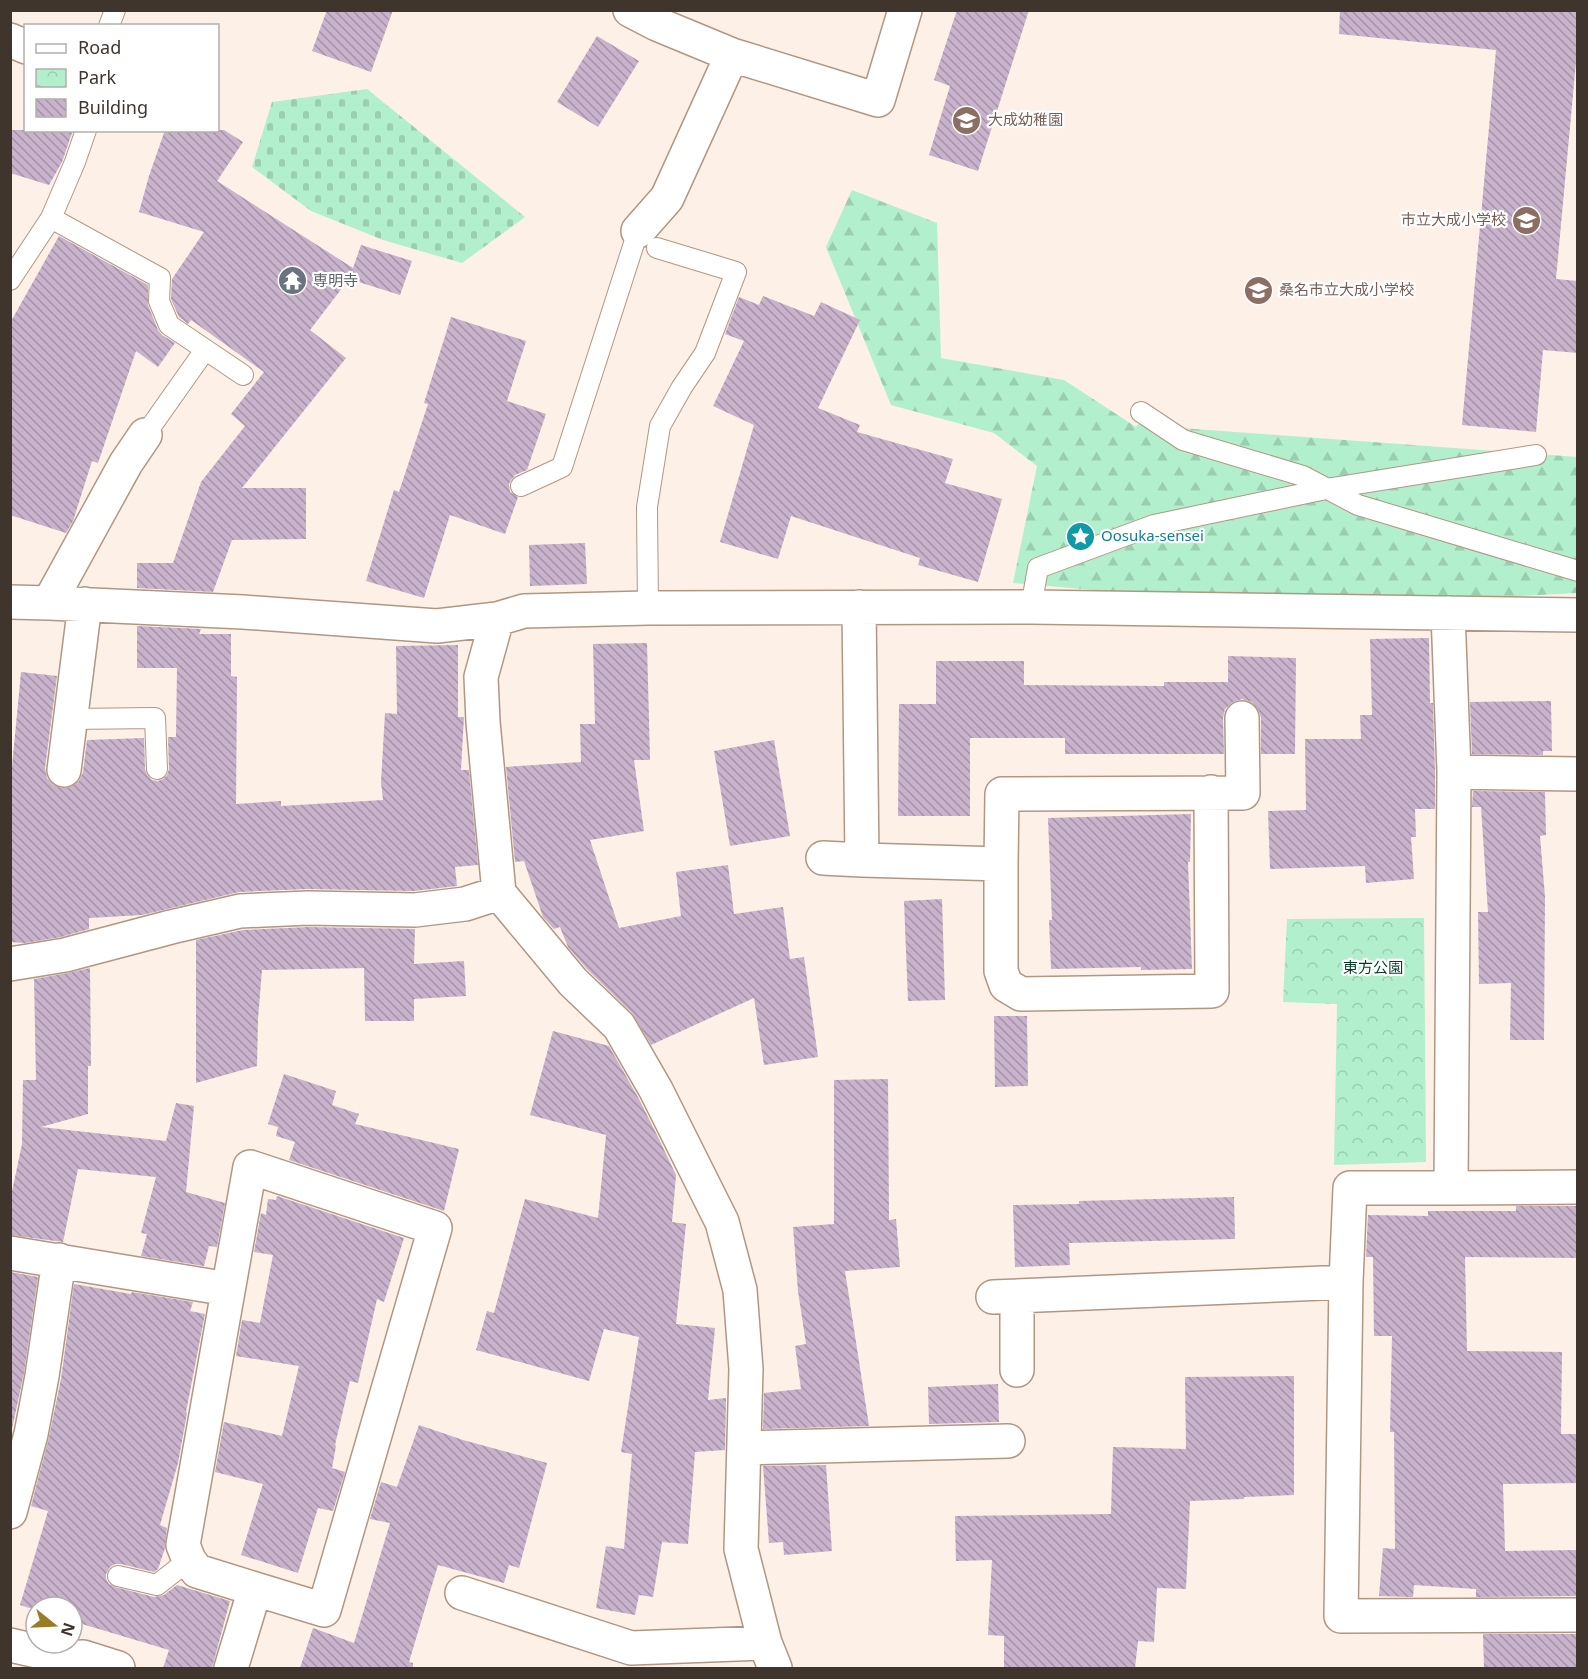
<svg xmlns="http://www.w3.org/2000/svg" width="1588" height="1679" font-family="'Noto Sans','Noto Sans JP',sans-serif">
	<defs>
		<pattern id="forest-firs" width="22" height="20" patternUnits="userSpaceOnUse" patternTransform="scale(1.5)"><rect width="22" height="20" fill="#b2efcd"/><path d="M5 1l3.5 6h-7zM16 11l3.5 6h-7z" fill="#9aceb0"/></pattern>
		<pattern id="cemetery-stones" width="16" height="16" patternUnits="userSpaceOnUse" patternTransform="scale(1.5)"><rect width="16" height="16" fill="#b2efcd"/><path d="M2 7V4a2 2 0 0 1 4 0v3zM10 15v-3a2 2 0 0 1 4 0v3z" fill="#9aceb0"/></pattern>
		<pattern id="park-crowns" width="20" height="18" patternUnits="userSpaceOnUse" patternTransform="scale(1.5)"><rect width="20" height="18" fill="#b2efcd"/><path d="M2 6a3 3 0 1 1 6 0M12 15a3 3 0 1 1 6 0" fill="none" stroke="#9aceb0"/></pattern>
		<pattern id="building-back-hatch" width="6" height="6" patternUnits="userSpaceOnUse" patternTransform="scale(1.5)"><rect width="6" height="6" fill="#c8b2cc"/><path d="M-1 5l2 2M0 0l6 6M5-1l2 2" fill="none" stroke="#a492a6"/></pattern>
	</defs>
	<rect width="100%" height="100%" fill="#fcf0e7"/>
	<path fill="url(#forest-firs)" d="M 852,190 L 937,223 L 941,358 L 1064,380 L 1136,427 L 1151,406 L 1181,428 L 1577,457 L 1577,593 L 1480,598 L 1188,598 L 1013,583 L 1037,466 L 994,433 L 891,405 L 826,247 Z"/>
	<path fill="url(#cemetery-stones)" d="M 367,89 L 525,217 L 462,263 L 383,240 L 311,211 L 252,167 L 272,102 Z"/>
	<path fill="url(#park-crowns)" d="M 1424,918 L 1426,1162 L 1334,1165 L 1337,1004 L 1283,1002 L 1287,919 Z"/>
	<path fill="url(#building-back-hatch)" d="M 327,10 L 393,10 L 371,72 L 312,51 Z
		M 957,10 L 1029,10 L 978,171 L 929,155 L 950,86 L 934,80 Z
		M 1340,10 L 1578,10 L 1578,40 L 1556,279 L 1578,281 L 1578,353 L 1543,350 L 1536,432 L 1462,425 L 1496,50 L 1339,34 Z
		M 597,36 L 639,61 L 598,127 L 557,102 Z
		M 10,130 L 73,130 L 62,162 L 49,185 L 10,173 Z
		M 165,130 L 224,130 L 243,142 L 217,181 L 353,268 L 361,245 L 412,261 L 400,295 L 349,279 L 310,330 L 346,358 L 242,488 L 306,488 L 306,539 L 232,540 L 213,592 L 137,588 L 137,563 L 173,563 L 201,482 L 245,426 L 231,414 L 264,372 L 191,320 L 188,324 L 179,317 L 171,299 L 172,279 L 204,232 L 139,212 L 149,176 Z
		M 59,236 L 148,285 L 148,305 L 158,330 L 162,335 L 175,343 L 158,367 L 136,351 L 98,463 L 92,461 L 73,521 L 66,533 L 10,515 L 10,323 Z
		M 763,296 L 814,316 L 821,302 L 860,320 L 818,408 L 860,425 L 857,432 L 953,459 L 945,483 L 1002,499 L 978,582 L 918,565 L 920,558 L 791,516 L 778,559 L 720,542 L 754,425 L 713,406 L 744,341 L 725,334 L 739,297 L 759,305 Z
		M 451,317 L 526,341 L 507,401 L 546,414 L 527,470 L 515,475 L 511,480 L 509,484 L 510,492 L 518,497 L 505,534 L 450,515 L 424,598 L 366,581 L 394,490 L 399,492 L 428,404 L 424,403 Z
		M 585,543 L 587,584 L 530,586 L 529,545 Z
		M 137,626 L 201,629 L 199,634 L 231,634 L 231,676 L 237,677 L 236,804 L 281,801 L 281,806 L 383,800 L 381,782 L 385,713 L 397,714 L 396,646 L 458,645 L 458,717 L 464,717 L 461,770 L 469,770 L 478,865 L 455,867 L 457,886 L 414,891 L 307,889 L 239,892 L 142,915 L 89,918 L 89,929 L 61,937 L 25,943 L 10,942 L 10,788 L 21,672 L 57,676 L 45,768 L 47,778 L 53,785 L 61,788 L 71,787 L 79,781 L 83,772 L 87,740 L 144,738 L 145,769 L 147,775 L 152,780 L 158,781 L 163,779 L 167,775 L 169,769 L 168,737 L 176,737 L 177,668 L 137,668 Z
		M 1429,638 L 1430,703 L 1433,703 L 1435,772 L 1435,809 L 1415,809 L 1416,837 L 1411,837 L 1414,879 L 1366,883 L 1365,866 L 1270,869 L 1268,811 L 1306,810 L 1305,739 L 1361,739 L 1360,715 L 1372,715 L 1370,639 Z
		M 647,643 L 650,760 L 634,760 L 644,831 L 590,840 L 619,928 L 681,916 L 676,872 L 728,865 L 734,914 L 783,907 L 790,959 L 804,957 L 818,1057 L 764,1065 L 754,998 L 651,1045 L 632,1013 L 587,969 L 568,947 L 560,927 L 554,929 L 543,917 L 524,861 L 515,862 L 506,767 L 581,762 L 580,724 L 595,724 L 593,644 Z
		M 1228,656 L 1296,658 L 1295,754 L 1261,754 L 1261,718 L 1258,709 L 1252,702 L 1242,699 L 1233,702 L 1225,709 L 1223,718 L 1224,754 L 1065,754 L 1065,738 L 970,738 L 970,816 L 898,816 L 899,704 L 936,704 L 936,661 L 1024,661 L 1024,685 L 1164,686 L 1164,682 L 1228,682 Z
		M 1551,701 L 1552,751 L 1543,751 L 1543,755 L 1472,754 L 1470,702 Z
		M 774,740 L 790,836 L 730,846 L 714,751 Z
		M 1473,791 L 1545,792 L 1546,835 L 1540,836 L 1545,897 L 1544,1040 L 1510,1040 L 1511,983 L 1479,984 L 1478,912 L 1488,912 L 1481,807 L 1472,807 Z
		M 1191,814 L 1190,862 L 1188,862 L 1192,969 L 1141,970 L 1141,967 L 1051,969 L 1049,920 L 1052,920 L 1048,818 Z
		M 942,899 L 945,1000 L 908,1001 L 904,901 Z
		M 308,927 L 415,929 L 414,964 L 464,961 L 466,996 L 414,999 L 414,1021 L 365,1021 L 364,968 L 262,970 L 258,1019 L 257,1066 L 196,1083 L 196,940 L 243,930 Z
		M 90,968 L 91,1066 L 88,1066 L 88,1114 L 41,1127 L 166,1141 L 176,1103 L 194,1106 L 186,1192 L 225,1203 L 217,1247 L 209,1246 L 204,1266 L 141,1256 L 147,1234 L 141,1233 L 156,1177 L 78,1169 L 63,1242 L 10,1235 L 10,1201 L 22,1144 L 23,1080 L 36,1080 L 34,979 L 68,973 Z
		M 994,1016 L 1027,1016 L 1028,1086 L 995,1087 Z
		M 553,1031 L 609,1046 L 639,1099 L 659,1139 L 676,1175 L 672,1222 L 686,1224 L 676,1324 L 715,1328 L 708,1400 L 726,1398 L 725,1450 L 695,1452 L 688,1544 L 662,1542 L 653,1597 L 639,1595 L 635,1615 L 596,1608 L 606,1546 L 624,1549 L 632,1454 L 621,1452 L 639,1337 L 604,1329 L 589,1381 L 476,1350 L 487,1311 L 494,1313 L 525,1199 L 598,1218 L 606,1135 L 530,1115 Z
		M 284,1074 L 336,1091 L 332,1105 L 359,1114 L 355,1124 L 459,1149 L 444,1211 L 289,1160 L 295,1142 L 276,1136 L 278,1127 L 268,1124 Z
		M 888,1079 L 889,1220 L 896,1219 L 900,1267 L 845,1271 L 869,1426 L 763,1429 L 764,1393 L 801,1389 L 795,1346 L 806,1344 L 798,1291 L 793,1227 L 834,1224 L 834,1080 Z
		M 277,1196 L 404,1238 L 384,1302 L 377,1299 L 358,1383 L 350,1381 L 335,1445 L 336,1446 L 332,1468 L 345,1472 L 333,1511 L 318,1508 L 298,1573 L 241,1555 L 263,1484 L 215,1472 L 224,1422 L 282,1436 L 299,1366 L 236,1356 L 242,1320 L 260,1323 L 273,1255 L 254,1252 L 261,1213 L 266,1215 L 268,1199 L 276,1200 Z
		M 1234,1197 L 1235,1239 L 1069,1243 L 1070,1265 L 1015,1267 L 1013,1205 L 1079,1204 L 1079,1201 Z
		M 1516,1206 L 1578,1206 L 1578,1258 L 1465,1257 L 1467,1351 L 1562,1352 L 1561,1434 L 1578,1434 L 1578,1483 L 1503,1484 L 1505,1551 L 1578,1550 L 1578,1596 L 1476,1597 L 1476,1589 L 1414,1585 L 1413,1597 L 1379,1596 L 1383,1548 L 1395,1549 L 1394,1432 L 1390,1432 L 1392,1336 L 1374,1336 L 1373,1257 L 1366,1257 L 1368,1215 L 1428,1216 L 1428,1211 L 1516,1211 Z
		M 10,1272 L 38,1277 L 24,1373 L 10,1438 Z
		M 74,1284 L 131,1294 L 132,1292 L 193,1302 L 190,1311 L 205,1314 L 186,1412 L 187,1413 L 178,1463 L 160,1525 L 167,1528 L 165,1548 L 158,1569 L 154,1572 L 121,1564 L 115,1564 L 110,1567 L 106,1574 L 106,1579 L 109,1584 L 115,1587 L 154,1597 L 164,1595 L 177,1585 L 230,1601 L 212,1668 L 163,1668 L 169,1650 L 72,1621 L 72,1607 L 36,1607 L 36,1610 L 20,1605 L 48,1511 L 31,1506 L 49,1437 L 61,1379 Z
		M 1294,1376 L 1294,1495 L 1244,1497 L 1244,1499 L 1190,1501 L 1186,1589 L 1157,1588 L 1154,1642 L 1138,1641 L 1135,1668 L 1004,1668 L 1004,1636 L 988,1635 L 992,1560 L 956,1561 L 955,1516 L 1111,1514 L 1113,1447 L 1186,1449 L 1185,1377 Z
		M 998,1384 L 999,1422 L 929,1424 L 928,1387 Z
		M 419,1425 L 463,1440 L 547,1463 L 519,1568 L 509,1565 L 504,1583 L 438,1565 L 409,1662 L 413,1663 L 413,1668 L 300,1668 L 313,1628 L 354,1643 L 390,1523 L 370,1519 L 381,1482 L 397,1487 Z
		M 826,1465 L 832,1551 L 784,1555 L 783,1542 L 769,1543 L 763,1466 Z
		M 1483,1634 L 1578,1634 L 1578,1668 L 1484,1668 Z"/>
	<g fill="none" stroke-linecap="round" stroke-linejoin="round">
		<defs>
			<path id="lane" d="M 109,26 L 115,10
				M 51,218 L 160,278 L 159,301 L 169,325 L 243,375
				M 10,280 L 51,218 L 75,162 L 86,130
				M 1141,412 L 1183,440 L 1303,476 L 1358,505 L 1578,571
				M 145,435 L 205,350
				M 521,486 L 562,467 L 638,231
				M 1031,607 L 1038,568 L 1154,525 L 1326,489 L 1536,455
				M 648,608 L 647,507 L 660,426 L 682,387 L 705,353 L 736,272 L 657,248
				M 70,719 L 155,718 L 157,769
				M 118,1576 L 157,1585 L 189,1560"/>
			<path id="street" d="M 630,10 L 657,24 L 732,55 L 878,100 L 905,10
				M 10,40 L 26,47
				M 638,231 L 667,198 L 732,55
				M 10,602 L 49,603 L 243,612 L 437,626 L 497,619 L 524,611 L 648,608 L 1031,607 L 1578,615
				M 49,603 L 126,463 L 145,435
				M 859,607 L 862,860 L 1001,864 L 1001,971 L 1006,985 L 1021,994 L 1212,991 L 1211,792
				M 1448,613 L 1454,772
				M 497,619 L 481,677 L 483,722 L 499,893 L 573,982 L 619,1026 L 656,1090 L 722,1222 L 740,1290 L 746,1369 L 741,1549 L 765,1643 L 775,1668
				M 64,770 L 85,604
				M 1578,774 L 1454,772 L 1451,1188 L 1578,1187
				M 823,858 L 862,860
				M 1001,864 L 1002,794 L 1243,793 L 1242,718
				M 10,964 L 65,955 L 171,927 L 240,911 L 308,908 L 415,910 L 465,904 L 499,893
				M 1451,1188 L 1350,1188 L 1346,1282 L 1341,1616 L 1578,1615
				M 10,1253 L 228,1289
				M 1017,1296 L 1017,1370
				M 993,1297 L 1346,1282
				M 745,1448 L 1008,1441
				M 10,1512 L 31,1434 L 42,1376 L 59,1260
				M 462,1593 L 631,1648 L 765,1643
				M 10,1645 L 67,1658 L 63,1668
				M 67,1658 L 83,1657 L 118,1668
				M 231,1668 L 255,1589 L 197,1571 L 189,1560 L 183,1545 L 250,1167 L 435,1228 L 324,1610 L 255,1589"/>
		</defs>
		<use href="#lane" stroke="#b19782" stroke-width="22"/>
		<use href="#street" stroke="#b19782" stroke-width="36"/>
		<use href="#lane" stroke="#fff" stroke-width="20"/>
		<use href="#street" stroke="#fff" stroke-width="33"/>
	</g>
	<defs>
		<symbol id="school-disc" viewBox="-11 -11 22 22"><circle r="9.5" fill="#8d6e63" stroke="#fff"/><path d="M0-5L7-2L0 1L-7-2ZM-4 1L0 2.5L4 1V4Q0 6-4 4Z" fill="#fff"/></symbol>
		<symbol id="temple-disc" viewBox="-11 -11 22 22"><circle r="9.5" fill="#6b7280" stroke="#fff"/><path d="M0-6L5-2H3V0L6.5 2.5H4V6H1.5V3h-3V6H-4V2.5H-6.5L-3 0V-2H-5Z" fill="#fff"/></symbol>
		<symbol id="sight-disc" viewBox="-11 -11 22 22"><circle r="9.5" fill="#0f9aa8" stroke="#fff"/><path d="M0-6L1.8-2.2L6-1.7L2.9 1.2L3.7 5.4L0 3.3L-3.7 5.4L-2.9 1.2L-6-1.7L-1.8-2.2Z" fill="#fff"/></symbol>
	</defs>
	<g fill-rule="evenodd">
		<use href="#school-disc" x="950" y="104" width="33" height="33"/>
		<use href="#school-disc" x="1510" y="204" width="33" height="33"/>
		<use href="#temple-disc" x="276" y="264" width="33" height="33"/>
		<use href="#school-disc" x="1242" y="274" width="33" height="33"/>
		<use href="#sight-disc" x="1064" y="520" width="33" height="33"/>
	</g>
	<g text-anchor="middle" stroke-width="4.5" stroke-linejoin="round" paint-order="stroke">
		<g font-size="15" fill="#785e54" stroke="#fff" text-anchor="start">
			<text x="988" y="125">大成幼稚園</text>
			<text x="1506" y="225" text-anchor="end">市立大成小学校</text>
			<text x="1279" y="295">桑名市立大成小学校</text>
		</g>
		<g font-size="15" fill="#5b616d" stroke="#fff" text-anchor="start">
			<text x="313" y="286">専明寺</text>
		</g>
		<g font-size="15" fill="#0d838f" stroke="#fff" text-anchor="start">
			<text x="1101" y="541">Oosuka-sensei</text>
		</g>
		<g font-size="15" fill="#013d25" stroke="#fff">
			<text x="1373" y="973">東方公園</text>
		</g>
	</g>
	<rect width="1588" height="1679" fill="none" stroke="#40352c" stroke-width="24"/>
	<rect x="24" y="24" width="195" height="108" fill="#ffffff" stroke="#b3aeab" stroke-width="1.5"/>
	<rect x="36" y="44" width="30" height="9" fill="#ffffff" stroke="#b3aeab" stroke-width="1.5"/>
	<text x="78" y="54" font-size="18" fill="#40352c">Road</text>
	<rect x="36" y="69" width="30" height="18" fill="url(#park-crowns)" stroke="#b3aeab" stroke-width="1.5"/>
	<text x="78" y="84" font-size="18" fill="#40352c">Park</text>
	<rect x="36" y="99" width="30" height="18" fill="url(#building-back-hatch)" stroke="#b3aeab" stroke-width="1.5"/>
	<text x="78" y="114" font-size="18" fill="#40352c">Building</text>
	<g transform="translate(54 1625) rotate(108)"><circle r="28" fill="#ffffff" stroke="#b3aeab" stroke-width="1.5"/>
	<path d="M0-4.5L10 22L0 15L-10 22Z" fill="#997b24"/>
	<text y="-9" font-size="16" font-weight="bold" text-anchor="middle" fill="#40352c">N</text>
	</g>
</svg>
